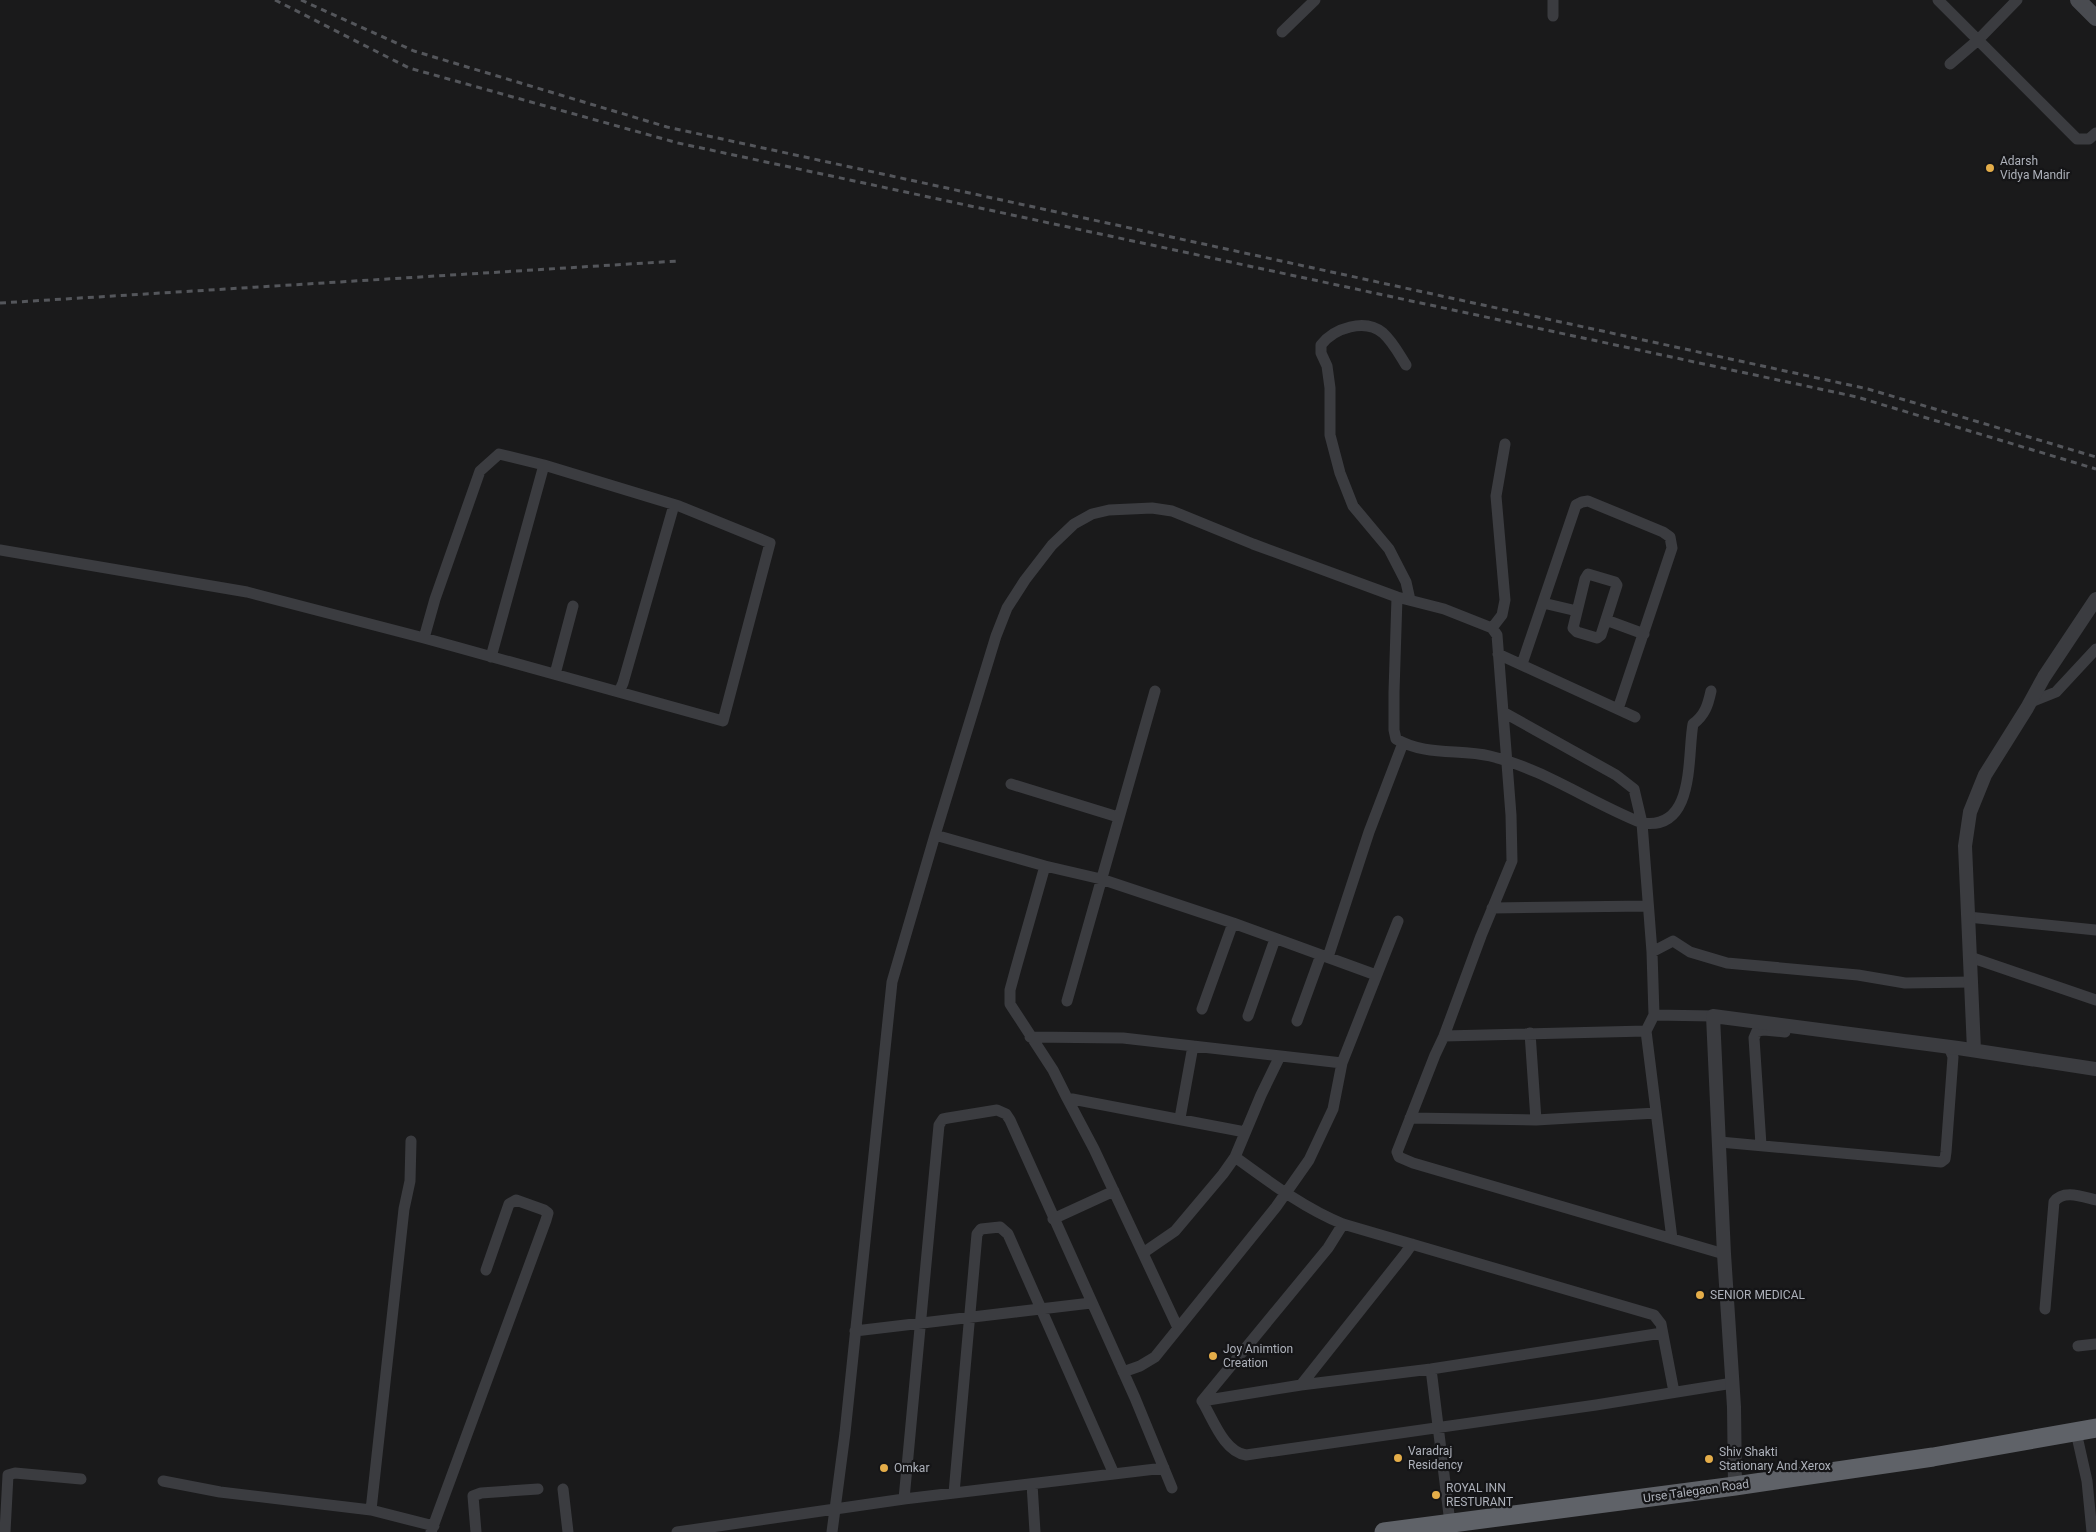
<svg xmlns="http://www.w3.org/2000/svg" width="2096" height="1532" font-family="Roboto,sans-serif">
	<rect width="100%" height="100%" fill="#1a1a1b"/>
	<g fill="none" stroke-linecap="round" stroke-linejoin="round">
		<path stroke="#3b3c40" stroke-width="11" d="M 1553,0 L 1553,16
			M 1938,0 L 2077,139 L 2089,139 L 2096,133
			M 1282,32 L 1315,0
			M 1950,64 L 1978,40 L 2017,0
			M 1406,365 C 1399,354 1393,342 1383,333 C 1365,318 1334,328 1321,345 L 1321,353 L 1327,366 L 1330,388 L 1330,435 L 1340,473 L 1353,506 L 1389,549 L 1406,582 L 1410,600
			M 0,550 L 247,592 L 424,638 L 723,721 L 770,543 L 679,506 L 544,465 L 499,454 L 480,471 L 435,599 L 424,638
			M 1588,574 L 1615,582 L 1617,585 L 1601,635 L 1597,638 L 1577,632 L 1573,628 L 1585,579 Z
			M 1397,597 L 1394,692 L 1394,730 L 1396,739 C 1425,756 1459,749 1490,756 C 1544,769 1591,803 1642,823 C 1696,831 1687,756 1693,724 C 1705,715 1708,705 1711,691
			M 1543,603 L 1577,611
			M 1606,620 L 1644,634
			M 1492,628 L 1502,615 L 1505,600 L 1496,496 L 1505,444
			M 1498,654 L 1635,717
			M 491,657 L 544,465
			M 1522,664 L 1576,505 L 1582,502 L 1588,501 L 1663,532 L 1670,537 L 1672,548 L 1618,709
			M 555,674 L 573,606
			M 619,692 L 623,683 L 674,505
			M 2031,702 L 2056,692 L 2096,649
			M 1503,712 L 1616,775 L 1634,789 L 1642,823 L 1652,952 L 1654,1015 L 1646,1031 L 1672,1239
			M 1011,784 L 1118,817
			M 935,835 L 1045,866 L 1101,879 L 1233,923 L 1376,975
			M 1045,866 L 1016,968 L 1010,990 L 1010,1004 L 1053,1070 L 1067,1098 L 1094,1149 L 1178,1328
			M 1492,908 L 1648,906
			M 1968,917 L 2096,930
			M 1652,952 L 1673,941 L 1690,952 L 1727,963 L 1858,975 L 1905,983 L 1972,982
			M 1328,957 L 1369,832 L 1403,743
			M 1970,957 L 2096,1000
			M 1067,1001 L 1155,691
			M 1202,1009 L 1233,923
			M 1654,1015 L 1713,1016
			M 1248,1016 L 1275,939
			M 1297,1021 L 1321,955
			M 1530,1033 L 1536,1120
			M 1444,1036 L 1646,1031
			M 1030,1037 L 1123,1038 L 1342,1063
			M 1067,1098 L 1245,1132
			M 1180,1118 L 1193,1046
			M 1410,1118 L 1536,1120 L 1656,1113
			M 1720,1142 L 1941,1162 L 1945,1159 L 1946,1152 L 1953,1057 L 1949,1047
			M 1761,1145 L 1754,1038 L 1757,1031 L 1764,1030 L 1785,1032
			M 1235,1157 C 1268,1181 1305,1209 1343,1224 L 1654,1315 L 1661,1324 L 1674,1392
			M 1053,1219 L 1114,1191
			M 1343,1224 L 1328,1248 L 1202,1401 C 1213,1419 1224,1452 1246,1455 L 1596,1405 L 1733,1383
			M 1143,1253 L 1175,1231 L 1223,1174 L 1235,1157 L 1261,1095 L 1280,1056
			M 2045,1309 L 2054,1202 C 2063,1189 2083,1197 2096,1200
			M 855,1331 L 1091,1303
			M 2078,1346 L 2096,1344
			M 1431,1369 L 1450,1523
			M 1123,1372 L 1140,1366 L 1155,1357 L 1276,1207 L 1309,1160 L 1333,1109 L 1342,1063 L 1398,921
			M 1301,1385 L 1405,1254 L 1412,1244
			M 1202,1401 L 1301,1385 L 1431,1369 L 1662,1333
			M 2076,1432 L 2087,1481 L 2092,1532
			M 163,1481 L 220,1492 L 371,1510 L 434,1526
			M 1032,1484 L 1035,1532
			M 563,1489 L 568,1532
			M 954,1493 L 977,1234 L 981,1229 L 1000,1227 L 1008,1234 L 1114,1474
			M 904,1499 L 939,1125 L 943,1119 L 948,1118 L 997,1110 L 1006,1114 L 1010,1120 L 1135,1398 L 1172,1488
			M 371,1510 L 404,1209 L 410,1181 L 411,1141
			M 5,1532 L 8,1475 L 15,1473 L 81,1479
			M 431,1532 L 546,1220 L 548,1213 L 544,1210 L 516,1200 L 509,1204 L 486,1270
			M 476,1532 L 473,1496 L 481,1493 L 538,1489
			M 677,1532 L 904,1499 L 1164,1468
			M 832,1532 L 845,1433 L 892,982 L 935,835 L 996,636 L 1007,608 L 1025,580 L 1052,545 L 1074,524 L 1092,514 L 1109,510 L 1152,508 L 1172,511 L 1253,544 L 1397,597 L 1444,609 L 1492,628 L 1497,635 L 1511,815 L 1512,861 L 1481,936 L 1444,1036 L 1435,1055 L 1397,1152 L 1399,1157 L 1413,1163 L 1724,1254"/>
		<path stroke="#3b3c40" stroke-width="14" d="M 1974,1050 L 1965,846 L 1970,812 L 1985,775 L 2027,708 L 2044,677 L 2096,599
			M 1735,1486 L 1734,1407 L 1724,1254 L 1713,1016 L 1958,1048 L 2096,1069"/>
		<path stroke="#494b50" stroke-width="16" d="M 2078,0 L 2096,18"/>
		<path stroke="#5f6268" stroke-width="19" d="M 1384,1532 L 1735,1486 L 1933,1457 L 2096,1428"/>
		<path stroke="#54565b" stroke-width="3" stroke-dasharray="6 5" stroke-linecap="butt" d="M 275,0 L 409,68 L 678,143 L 1857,397 L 2096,469
			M 301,0 L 414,51 L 667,127 L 1868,389 L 2096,457
			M 0,303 L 678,261"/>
	</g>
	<g fill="#e4ad49" stroke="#151517" stroke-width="2">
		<circle cx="1990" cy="168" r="5"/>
		<circle cx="1700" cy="1295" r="5"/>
		<circle cx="1213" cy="1356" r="5"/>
		<circle cx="1398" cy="1458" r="5"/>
		<circle cx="1709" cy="1459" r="5"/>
		<circle cx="884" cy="1468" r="5"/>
		<circle cx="1436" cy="1495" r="5"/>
	</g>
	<g text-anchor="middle" stroke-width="4.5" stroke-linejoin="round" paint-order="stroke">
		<g font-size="12" fill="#adb1ba" stroke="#151517" text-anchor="start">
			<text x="2000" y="165">Adarsh<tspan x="2000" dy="14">Vidya Mandir</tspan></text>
			<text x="1710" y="1299">SENIOR MEDICAL</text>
			<text x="1223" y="1353">Joy Animtion<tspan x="1223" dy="14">Creation</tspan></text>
			<text x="1408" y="1455">Varadraj<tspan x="1408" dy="14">Residency</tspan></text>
			<text x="1719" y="1456">Shiv Shakti<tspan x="1719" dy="14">Stationary And Xerox</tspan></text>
			<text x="894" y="1472">Omkar</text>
			<text x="1446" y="1492">ROYAL INN<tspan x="1446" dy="14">RESTURANT</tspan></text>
		</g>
		<g font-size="12" fill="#adb1ba" stroke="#151517">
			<text transform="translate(1696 1491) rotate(-8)" y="4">Urse Talegaon Road</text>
		</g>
	</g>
</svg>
